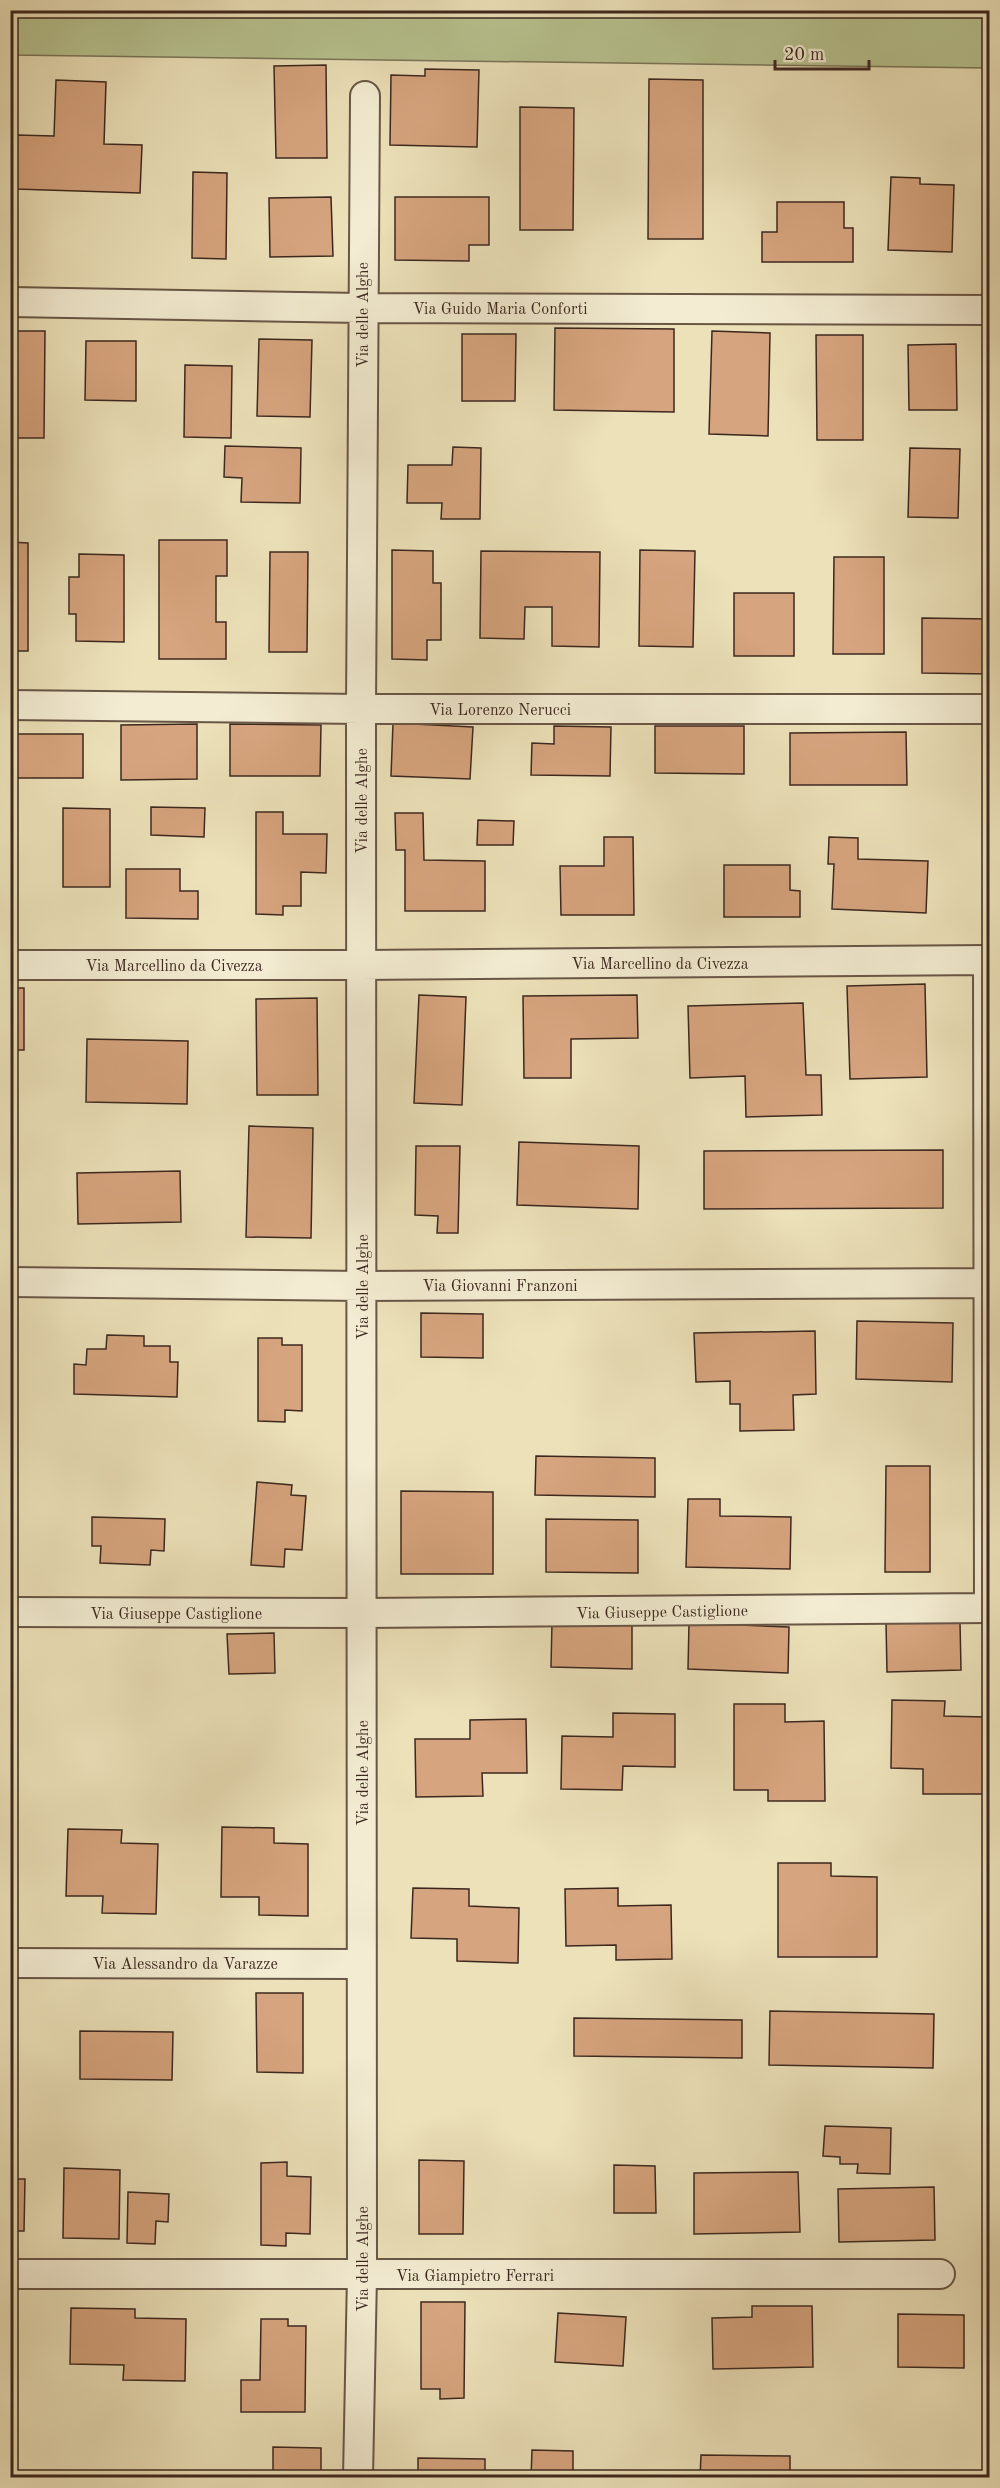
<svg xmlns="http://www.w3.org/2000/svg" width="1000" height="2488" font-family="'Old Standard TT',serif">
	<rect width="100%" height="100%" fill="#ece1b9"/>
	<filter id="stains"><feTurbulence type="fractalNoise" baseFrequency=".00333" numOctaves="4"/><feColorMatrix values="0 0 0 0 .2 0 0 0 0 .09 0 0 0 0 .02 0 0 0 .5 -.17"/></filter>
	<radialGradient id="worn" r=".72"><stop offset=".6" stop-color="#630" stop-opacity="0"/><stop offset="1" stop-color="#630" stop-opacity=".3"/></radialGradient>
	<path fill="#b7c390" stroke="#7a7658" stroke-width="1.5" d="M 11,10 L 989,11 L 989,68 L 11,55 Z"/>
	<path fill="#d6a47e" stroke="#3c281f" stroke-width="1.5" d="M 326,65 L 327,158 L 276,158 L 274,66 Z
		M 425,69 L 479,70 L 477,147 L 390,145 L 391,75 L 425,76 Z
		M 649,79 L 703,80 L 703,239 L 648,239 Z
		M 56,80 L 106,82 L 104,144 L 142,145 L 140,193 L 15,189 L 17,135 L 54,136 Z
		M 520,107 L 574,108 L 573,230 L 520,230 Z
		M 193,172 L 227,173 L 226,259 L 192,258 Z
		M 891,177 L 920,178 L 920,184 L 954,185 L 952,252 L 888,250 Z
		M 331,197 L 333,256 L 270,257 L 269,198 Z
		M 395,197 L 489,197 L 489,245 L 469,245 L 469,261 L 395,260 Z
		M 777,202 L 844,202 L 844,228 L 853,228 L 853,262 L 762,262 L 762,232 L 777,232 Z
		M 555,328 L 674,329 L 674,412 L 554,410 Z
		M 10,331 L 45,331 L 44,438 L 10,438 Z
		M 712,331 L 770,333 L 768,436 L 709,434 Z
		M 462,334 L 516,334 L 515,401 L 462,401 Z
		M 816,335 L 863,335 L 863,440 L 817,440 Z
		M 259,339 L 312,340 L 310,417 L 257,416 Z
		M 86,341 L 136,341 L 136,401 L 85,400 Z
		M 956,344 L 957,410 L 909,410 L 908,345 Z
		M 185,365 L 232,366 L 231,438 L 184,437 Z
		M 225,446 L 301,448 L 300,503 L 241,502 L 242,478 L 224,477 Z
		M 453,447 L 481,448 L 480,519 L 441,519 L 442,503 L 407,503 L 408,465 L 452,465 Z
		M 910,448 L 960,449 L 958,518 L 908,517 Z
		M 159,540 L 227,540 L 227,576 L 216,576 L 216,622 L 226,622 L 226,659 L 159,659 Z
		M 10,542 L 28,543 L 28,651 L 10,651 Z
		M 392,550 L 433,551 L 433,583 L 441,583 L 441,640 L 427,640 L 427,660 L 392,659 Z
		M 640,550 L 695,551 L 693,647 L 639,646 Z
		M 481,551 L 600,552 L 599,647 L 552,646 L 552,607 L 525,607 L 524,639 L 480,638 Z
		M 270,552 L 308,552 L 307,652 L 269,652 Z
		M 79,554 L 124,555 L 124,642 L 76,641 L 76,614 L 69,614 L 69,577 L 79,577 Z
		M 834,557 L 884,557 L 884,654 L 833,654 Z
		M 734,593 L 794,593 L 794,656 L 734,656 Z
		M 922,618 L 990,619 L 990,674 L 922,673 Z
		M 393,723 L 473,727 L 470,779 L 391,776 Z
		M 197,724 L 197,779 L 121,780 L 121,725 Z
		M 230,724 L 321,725 L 320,776 L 230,776 Z
		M 554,726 L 611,727 L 610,776 L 531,775 L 532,743 L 554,744 Z
		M 655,726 L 744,726 L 744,774 L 655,773 Z
		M 906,732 L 907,785 L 790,785 L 790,733 Z
		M 10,734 L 83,734 L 83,778 L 10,778 Z
		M 151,807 L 205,808 L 204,837 L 151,835 Z
		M 63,808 L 110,809 L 110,887 L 63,887 Z
		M 256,812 L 283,812 L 283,834 L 327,834 L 326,873 L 301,872 L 301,906 L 283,906 L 283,915 L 256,914 Z
		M 395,813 L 423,813 L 424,860 L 485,861 L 485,911 L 405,911 L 405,850 L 396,850 Z
		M 478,820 L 514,821 L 513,845 L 477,845 Z
		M 604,837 L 633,837 L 634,915 L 561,915 L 560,866 L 604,866 Z
		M 829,837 L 858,838 L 858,859 L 928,861 L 926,913 L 832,909 L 834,864 L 828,864 Z
		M 724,865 L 790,865 L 790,890 L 800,891 L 800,917 L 724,917 Z
		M 126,869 L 180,869 L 180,891 L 198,891 L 198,919 L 126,918 Z
		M 983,877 L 990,877 L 990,928 L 984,928 Z
		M 925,984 L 927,1077 L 850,1079 L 847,986 Z
		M 10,988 L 24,988 L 24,1050 L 10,1050 Z
		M 419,995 L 466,997 L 462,1105 L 414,1103 Z
		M 637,995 L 638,1038 L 571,1039 L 571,1078 L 524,1078 L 523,996 Z
		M 317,998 L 318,1095 L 257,1095 L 256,999 Z
		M 803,1003 L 806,1075 L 821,1075 L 822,1115 L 746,1117 L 745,1076 L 690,1078 L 688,1006 Z
		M 87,1039 L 188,1041 L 187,1104 L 86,1102 Z
		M 249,1126 L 313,1128 L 311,1238 L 246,1237 Z
		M 519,1142 L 639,1146 L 638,1209 L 517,1205 Z
		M 416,1146 L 460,1146 L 458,1233 L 437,1233 L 438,1216 L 415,1215 Z
		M 943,1150 L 943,1208 L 704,1209 L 704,1151 Z
		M 180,1171 L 181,1222 L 78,1224 L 77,1173 Z
		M 421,1313 L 483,1314 L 483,1358 L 421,1357 Z
		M 857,1321 L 953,1323 L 952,1382 L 856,1379 Z
		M 815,1331 L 816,1394 L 793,1395 L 794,1430 L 740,1431 L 740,1404 L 730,1404 L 730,1381 L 696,1382 L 694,1333 Z
		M 107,1335 L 144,1336 L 144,1346 L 170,1346 L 170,1362 L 178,1362 L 177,1397 L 74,1394 L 74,1364 L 86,1365 L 87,1349 L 106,1349 Z
		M 258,1338 L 282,1338 L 282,1345 L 302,1345 L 302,1411 L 285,1410 L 285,1422 L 258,1421 Z
		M 536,1456 L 655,1458 L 655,1497 L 535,1495 Z
		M 886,1466 L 930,1466 L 930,1572 L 885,1572 Z
		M 257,1482 L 292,1485 L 291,1495 L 306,1496 L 302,1550 L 285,1549 L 284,1567 L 251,1565 Z
		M 401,1491 L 493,1492 L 493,1574 L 401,1574 Z
		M 688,1499 L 720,1499 L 720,1516 L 791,1517 L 790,1569 L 686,1567 Z
		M 92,1517 L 165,1519 L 164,1551 L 151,1550 L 150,1565 L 100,1563 L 101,1546 L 92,1546 Z
		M 546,1519 L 638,1520 L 638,1573 L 546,1572 Z
		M 552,1622 L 632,1624 L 632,1669 L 551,1667 Z
		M 960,1622 L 961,1670 L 887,1672 L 886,1623 Z
		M 689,1623 L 789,1627 L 788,1673 L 688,1669 Z
		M 274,1633 L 275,1673 L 229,1674 L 227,1634 Z
		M 892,1700 L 945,1701 L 944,1716 L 985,1717 L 984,1794 L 923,1794 L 923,1769 L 891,1768 Z
		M 734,1704 L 785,1704 L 785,1722 L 824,1721 L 825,1801 L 768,1801 L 768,1790 L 734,1790 Z
		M 613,1713 L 675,1714 L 675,1767 L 623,1766 L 622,1790 L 561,1789 L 562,1736 L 613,1737 Z
		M 526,1719 L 527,1773 L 482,1773 L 483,1796 L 416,1797 L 415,1739 L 470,1739 L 470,1720 Z
		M 222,1827 L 274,1828 L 274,1843 L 308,1844 L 308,1916 L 259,1915 L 259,1897 L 221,1897 Z
		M 68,1829 L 122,1830 L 121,1843 L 158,1844 L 156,1914 L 102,1913 L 103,1896 L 66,1896 Z
		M 778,1863 L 831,1863 L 831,1876 L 877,1877 L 877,1957 L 778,1957 Z
		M 413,1888 L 469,1889 L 469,1906 L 519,1908 L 518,1963 L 457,1961 L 457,1939 L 411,1938 Z
		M 618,1888 L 618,1906 L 671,1905 L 672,1959 L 616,1960 L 616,1945 L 566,1946 L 565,1889 Z
		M 256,1993 L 303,1993 L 303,2073 L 257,2072 Z
		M 10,1997 L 12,1997 L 11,2044 L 10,2044 Z
		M 770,2011 L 934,2014 L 933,2068 L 769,2065 Z
		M 574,2018 L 742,2020 L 742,2058 L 574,2056 Z
		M 80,2031 L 173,2032 L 172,2080 L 80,2079 Z
		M 825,2126 L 891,2128 L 890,2174 L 857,2173 L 858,2164 L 840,2164 L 840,2157 L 823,2156 Z
		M 419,2160 L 464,2161 L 463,2234 L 419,2234 Z
		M 287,2162 L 287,2176 L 311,2177 L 310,2234 L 286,2233 L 286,2246 L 261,2245 L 261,2163 Z
		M 614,2165 L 655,2166 L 656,2213 L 614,2213 Z
		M 64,2168 L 120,2170 L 119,2239 L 63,2238 Z
		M 798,2172 L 800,2232 L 694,2234 L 694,2173 Z
		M 10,2179 L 25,2179 L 24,2231 L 10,2231 Z
		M 934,2187 L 935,2240 L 839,2242 L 838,2189 Z
		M 128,2192 L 169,2194 L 168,2222 L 156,2221 L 155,2244 L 127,2243 Z
		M 421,2302 L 465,2302 L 464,2398 L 440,2399 L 440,2389 L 421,2389 Z
		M 752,2306 L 812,2306 L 813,2367 L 713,2369 L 712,2318 L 752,2317 Z
		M 71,2308 L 135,2309 L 135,2318 L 186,2319 L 185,2381 L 123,2380 L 124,2365 L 70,2364 Z
		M 558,2313 L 626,2317 L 623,2366 L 555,2362 Z
		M 898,2314 L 964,2315 L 964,2368 L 898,2367 Z
		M 261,2319 L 288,2319 L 288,2326 L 306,2326 L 305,2412 L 241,2412 L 241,2380 L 260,2380 Z
		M 273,2447 L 321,2448 L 321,2478 L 273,2478 Z
		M 532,2450 L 573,2451 L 573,2478 L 531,2478 Z
		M 701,2455 L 790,2456 L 790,2478 L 700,2478 Z
		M 418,2458 L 485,2459 L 485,2478 L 418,2478 Z
		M 894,2471 L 948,2472 L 948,2478 L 894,2478 Z"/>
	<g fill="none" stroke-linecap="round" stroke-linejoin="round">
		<defs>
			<path id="minor" d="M 10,302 L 362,308 L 990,310
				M 10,705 L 361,709 L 990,709
				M 10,965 L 361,965 L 988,960 L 989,1608 L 363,1613 L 10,1612
				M 10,1282 L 362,1286 L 990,1283
				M 10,1963 L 360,1964
				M 10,2274 L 940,2274
				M 358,2478 L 362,2275 L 361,709 L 365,96"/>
		</defs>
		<use href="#minor" stroke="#685646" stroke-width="32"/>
		<use href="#minor" stroke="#f3ecd2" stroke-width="28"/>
	</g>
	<g text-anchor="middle" stroke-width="5" stroke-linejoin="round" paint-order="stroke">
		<g font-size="16" fill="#3c281f" stroke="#f3ecd2">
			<text x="500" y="314">Via Guido Maria Conforti</text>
			<text transform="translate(362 315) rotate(-90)" y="6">Via delle Alghe</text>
			<text x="500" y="715">Via Lorenzo Nerucci</text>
			<text transform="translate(361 801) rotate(-90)" y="6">Via delle Alghe</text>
			<text x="660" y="969">Via Marcellino da Civezza</text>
			<text x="174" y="971">Via Marcellino da Civezza</text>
			<text x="500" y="1291">Via Giovanni Franzoni</text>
			<text transform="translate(362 1287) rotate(-90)" y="6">Via delle Alghe</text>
			<text transform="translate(662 1611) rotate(-1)" y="6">Via Giuseppe Castiglione</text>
			<text x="176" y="1619">Via Giuseppe Castiglione</text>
			<text transform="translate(362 1773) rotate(-90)" y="6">Via delle Alghe</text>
			<text x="185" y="1969">Via Alessandro da Varazze</text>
			<text transform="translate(362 2259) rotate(-90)" y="6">Via delle Alghe</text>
			<text x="475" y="2281">Via Giampietro Ferrari</text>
		</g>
	</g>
	<rect width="1000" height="2488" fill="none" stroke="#ece1b9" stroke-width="36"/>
	<rect x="12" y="12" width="976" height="2464" fill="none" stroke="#3c281f" stroke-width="3"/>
	<rect x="18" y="18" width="964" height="2452" fill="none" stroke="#3c281f" stroke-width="1.5"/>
	<path d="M775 60v9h94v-9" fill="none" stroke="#3c281f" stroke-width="3"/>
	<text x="784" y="60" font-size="18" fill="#3c281f" stroke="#f3ecd2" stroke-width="4.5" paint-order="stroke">20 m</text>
	<rect width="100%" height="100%" filter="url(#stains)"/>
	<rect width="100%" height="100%" fill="url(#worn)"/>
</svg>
